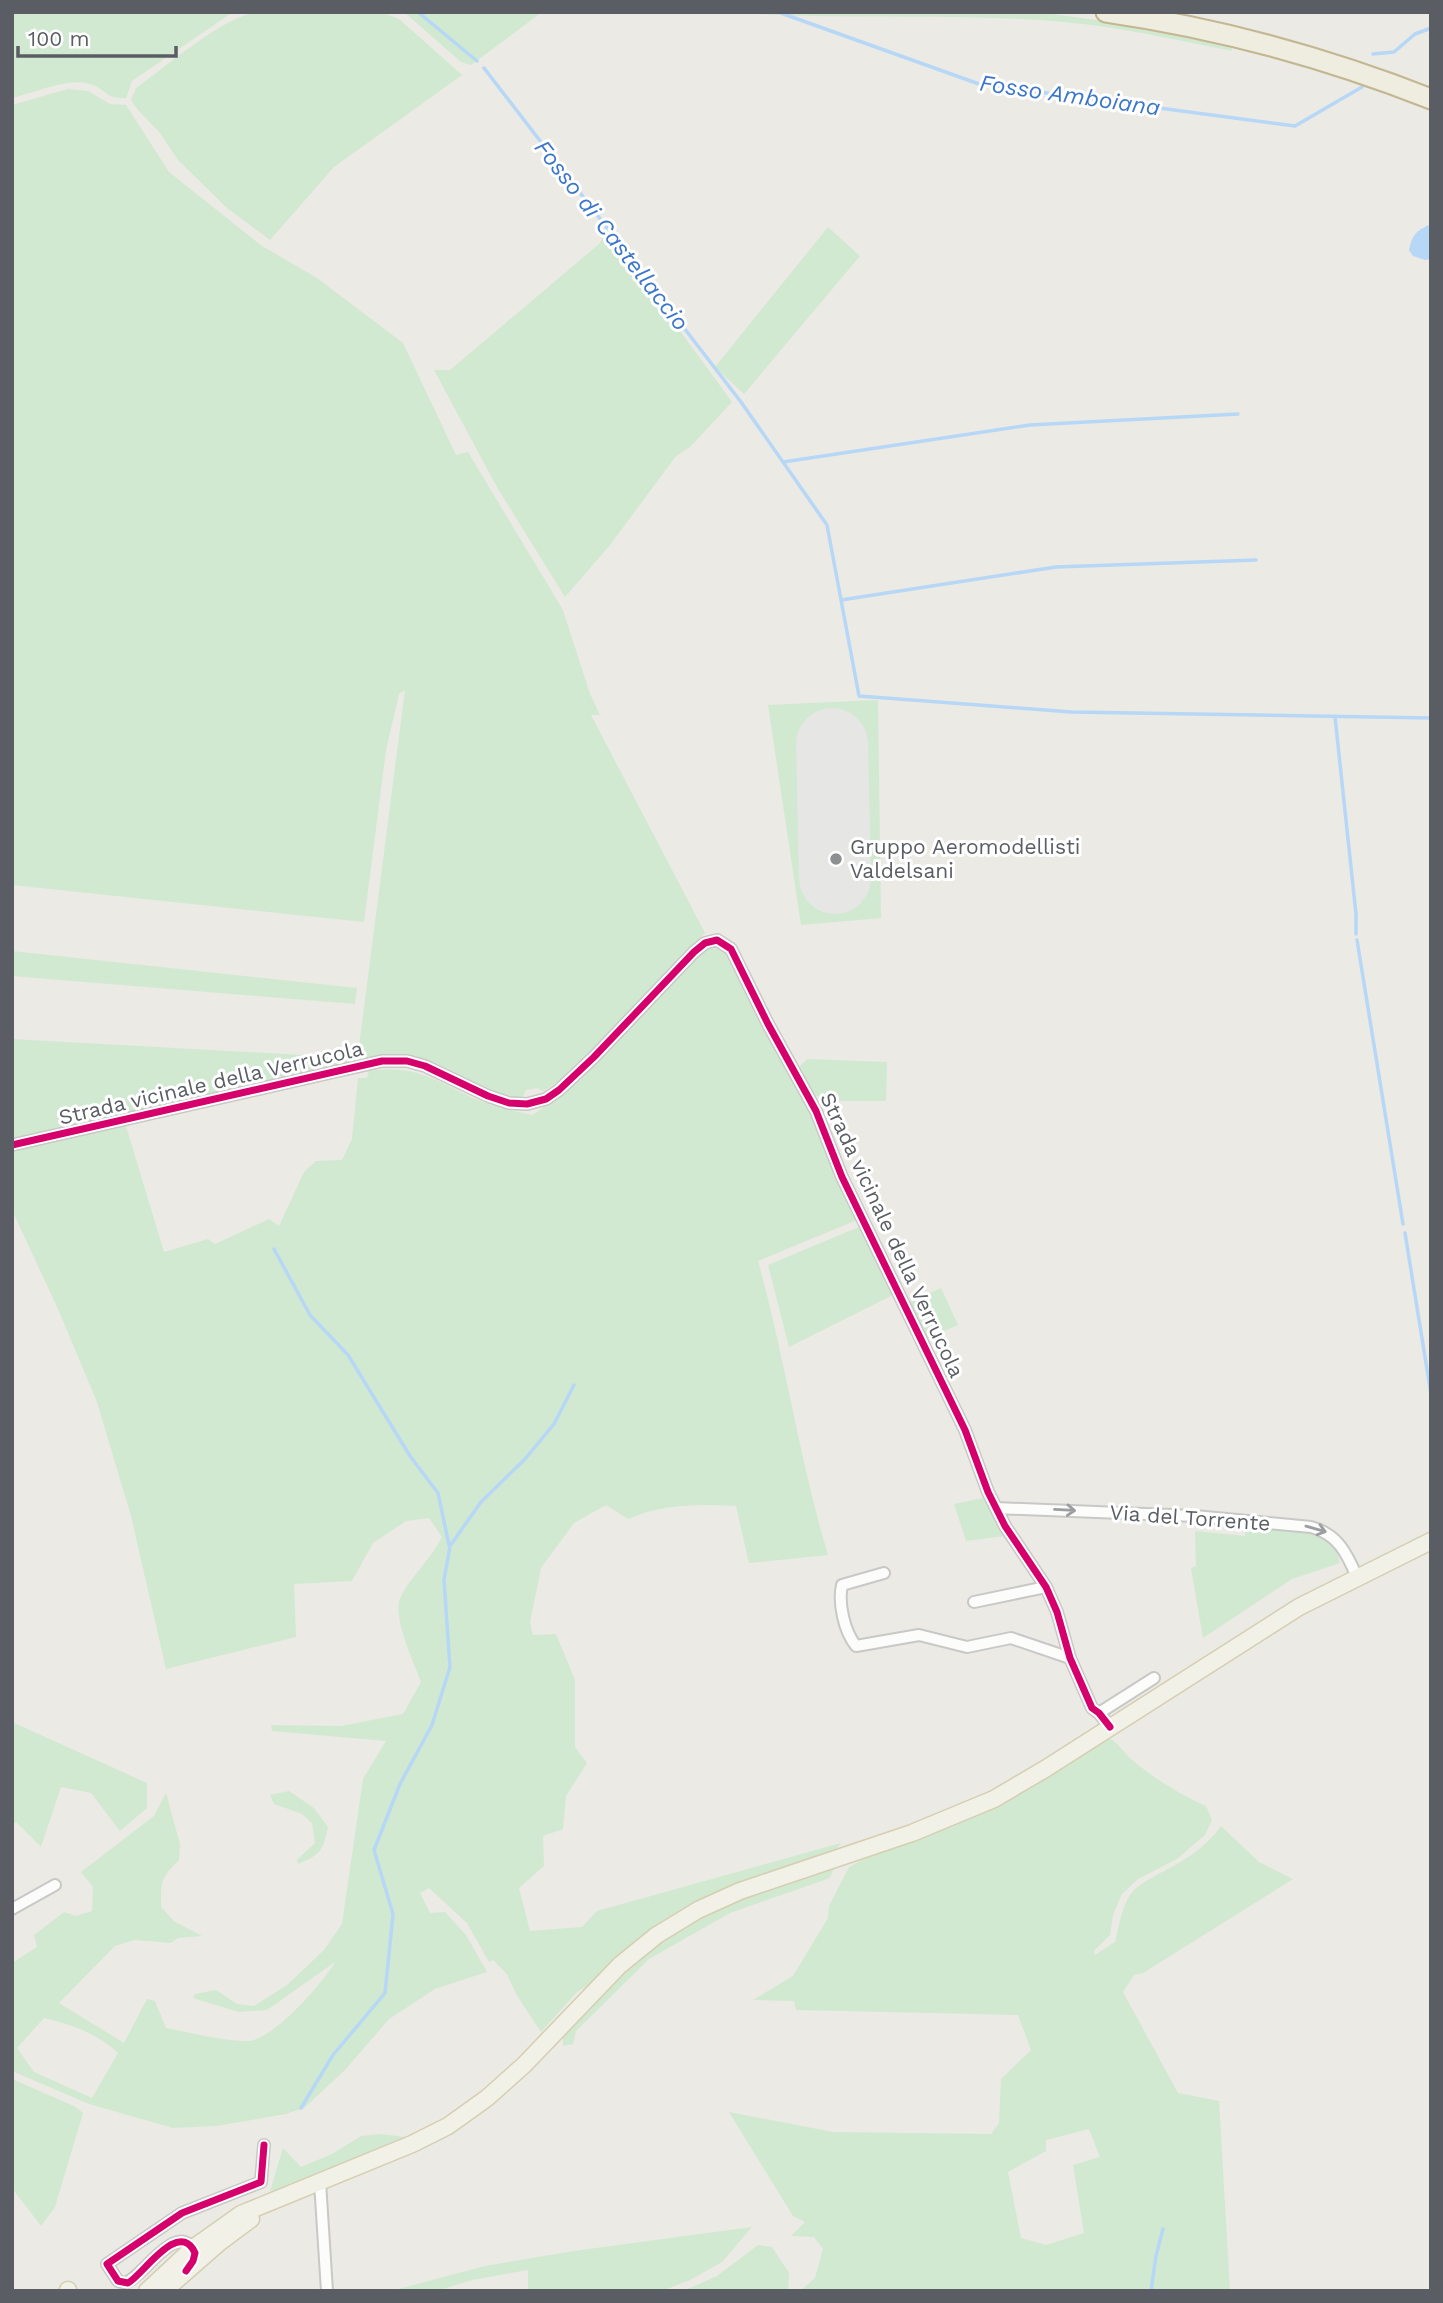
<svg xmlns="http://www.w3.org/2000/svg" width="1443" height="2303" font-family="'Work Sans',sans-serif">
	<rect width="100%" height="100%" fill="#ebeae5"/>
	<path fill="#d1e9d0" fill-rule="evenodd" d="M 12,12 L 233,12 L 132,81 L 126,98 C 104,99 107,89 90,84 C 70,77 33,93 12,98 Z
		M 257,12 L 384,13 L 399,19 L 462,75 L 334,167 L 270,240 L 227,208 L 178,160 L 160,133 L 138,110 L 131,100 L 136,88 C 167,66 222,17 257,12 Z
		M 404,12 L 542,12 L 471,65 L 461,62 Z
		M 730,12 L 1038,12 L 1147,27 L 1232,45 L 1232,51 C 1176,40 1121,27 1064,22 C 953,12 841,21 730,12 Z
		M 68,89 L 88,91 L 110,104 L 126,105 L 169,172 L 262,246 L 317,278 L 403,343 L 456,455 L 468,452 L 563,610 L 590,694 L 600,715 L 591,715 L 705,933 L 566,1077 L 543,1091 L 537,1088 L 526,1090 L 523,1097 C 486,1097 456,1068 422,1059 C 401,1053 377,1059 357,1062 L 405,690 L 399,694 L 386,750 L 364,922 L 12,885 L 12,105 Z
		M 828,227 L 860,256 L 744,394 L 715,367 Z
		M 607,231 L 732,402 L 690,447 L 676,456 L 610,545 L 565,597 L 498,489 L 434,370 L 450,370 L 599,244 Z
		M 878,700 L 881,918 L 801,925 L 768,705 Z
		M 709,948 L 721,949 L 731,958 L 762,1023 L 803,1097 L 857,1220 L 758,1261 C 785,1358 799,1458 828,1555 L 749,1563 L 736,1506 C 700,1504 662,1504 628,1519 L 606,1505 L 574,1523 L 541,1568 L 530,1622 L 533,1635 L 556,1634 L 575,1680 L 575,1747 L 587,1763 L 566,1796 L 563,1829 L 543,1836 L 544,1866 L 519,1888 L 530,1931 L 582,1927 L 597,1911 L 841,1843 L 834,1852 L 739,1884 L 693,1902 L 657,1924 L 597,1979 L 577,1992 L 541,2032 L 516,1994 L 507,1974 L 493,1960 L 489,1962 L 467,1923 L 429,1888 L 420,1893 L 430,1913 L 445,1912 L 466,1935 L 487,1972 L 435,1989 L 389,2019 L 345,2070 L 304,2108 L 286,2114 L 216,2126 L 173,2128 L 89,2104 L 12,2071 L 12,1963 L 37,1947 L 34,1935 L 64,1912 L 76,1916 L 92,1911 L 93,1887 L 81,1872 L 154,1816 L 166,1793 L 180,1844 L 179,1860 C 160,1879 161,1881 161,1907 L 175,1922 L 202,1936 L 178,1938 L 171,1943 L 135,1940 L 115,1946 L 59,2003 L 124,2043 L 147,1999 L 155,2001 L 166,2028 C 188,2032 227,2042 248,2041 C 273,2040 322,1984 335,1962 L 267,2010 L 239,2012 L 193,1998 L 195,1994 L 216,1990 L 237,2004 L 254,2006 L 287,1985 L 324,1950 L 342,1924 L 363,1779 L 386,1741 L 272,1731 L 271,1725 L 341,1726 L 403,1714 L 421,1682 C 414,1662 391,1615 401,1596 C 412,1575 431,1559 442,1537 L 429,1518 L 406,1521 L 373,1543 L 352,1581 L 294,1584 L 296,1637 L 166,1669 L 131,1516 L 97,1402 L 58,1309 L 12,1210 L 12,1151 L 126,1126 L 164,1252 L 208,1239 L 215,1244 L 269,1219 L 279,1226 L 304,1172 L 316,1161 L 342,1160 L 352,1139 L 358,1078 L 367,1078 L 369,1071 C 424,1062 446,1090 494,1106 C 506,1110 519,1112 532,1115 C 594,1076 645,1010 695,956 ZM 44,2018 C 71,2024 98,2034 118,2053 L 92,2098 L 34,2072 L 17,2048 Z
		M 12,951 L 357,988 L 355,1004 L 12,976 Z
		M 12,1039 L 340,1057 L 352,1048 L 350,1060 L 342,1067 L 12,1140 Z
		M 807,1059 L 887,1062 L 886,1101 L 820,1101 L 818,1096 L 813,1096 L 798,1068 Z
		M 859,1227 L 893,1295 L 789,1347 L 768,1265 Z
		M 941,1288 L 958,1325 L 926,1339 L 910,1302 Z
		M 983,1498 L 1005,1536 L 966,1541 L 954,1504 Z
		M 1246,1525 L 1314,1532 C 1329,1538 1337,1548 1340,1563 L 1292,1579 L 1203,1638 L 1191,1568 L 1196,1566 L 1195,1531 L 1245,1536 Z
		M 12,1722 L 147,1783 L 147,1808 L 120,1831 L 91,1793 L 61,1787 L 41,1847 L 16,1822 L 12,1825 Z
		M 1107,1737 C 1118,1742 1123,1752 1131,1759 C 1153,1778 1179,1794 1206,1806 L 1212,1820 L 1205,1835 L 1177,1859 L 1138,1879 L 1122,1894 L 1113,1915 L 1110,1935 L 1094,1951 L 1095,1955 L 1115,1942 C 1119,1926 1122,1904 1133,1891 C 1142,1882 1155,1876 1166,1870 C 1187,1859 1207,1846 1221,1826 L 1259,1862 L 1293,1879 L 1143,1973 L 1134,1975 L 1123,1992 L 1178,2093 L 1219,2101 L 1230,2291 L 800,2291 L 815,2278 L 823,2249 L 814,2237 L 791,2236 L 805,2222 L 793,2216 L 729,2112 L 833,2132 L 991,2134 L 999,2123 L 1001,2079 L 1031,2050 L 1018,2015 L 796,2010 L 794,2001 L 753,2000 L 793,1976 L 828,1918 L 829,1906 L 849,1867 L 871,1855 L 953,1826 L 1015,1794 ZM 1089,2129 L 1100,2157 L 1073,2165 L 1084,2233 L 1046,2245 L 1021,2238 L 1008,2172 L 1046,2151 L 1046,2140 Z
		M 289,1791 L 314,1808 L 328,1827 C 323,1851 320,1855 298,1864 L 297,1860 L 315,1843 L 312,1823 L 302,1814 L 274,1804 L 270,1795 Z
		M 834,1868 L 830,1878 L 730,1913 L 649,1959 L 576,2031 L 573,2044 L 563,2046 L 563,2033 L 635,1962 L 676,1932 L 729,1902 Z
		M 12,2079 L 74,2106 L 83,2113 L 55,2207 L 41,2226 L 12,2188 Z
		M 381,2134 L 405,2137 L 269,2195 L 283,2148 L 301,2167 L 332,2154 L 361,2136 Z
		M 752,2227 L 722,2262 L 690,2280 L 662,2291 L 528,2291 L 528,2270 L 472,2280 L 437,2291 L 391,2291 L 485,2266 L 574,2251 Z
		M 758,2245 L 772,2247 L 789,2273 L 788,2291 L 683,2291 L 717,2276 Z"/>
	<path fill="#b7d7f7" d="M 1429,225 L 1431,259 L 1425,260 L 1413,256 L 1409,250 C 1412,235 1416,231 1429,225 Z"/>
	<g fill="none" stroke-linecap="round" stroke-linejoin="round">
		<path stroke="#b7d7f7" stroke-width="3.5" d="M 418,12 L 477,61
			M 778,12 L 979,84 L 1295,126 L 1362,87
			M 1373,54 L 1394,52 L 1415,34 L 1431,28
			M 484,68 L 741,402 L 827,525 L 859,696 L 1071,712 L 1431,718
			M 783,462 L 1030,425 L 1238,414
			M 841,600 L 1056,567 L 1256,560
			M 1335,717 L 1356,914 L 1356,934
			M 1357,940 L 1403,1224
			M 1405,1233 L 1431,1394
			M 274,1249 L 310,1315 L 348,1355 L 410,1456 L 438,1493 L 449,1545
			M 301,2108 L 333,2055 L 385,1993 L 393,1914 L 374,1850 L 400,1784 L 432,1725 L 450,1667 L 444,1580 L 450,1546 L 481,1502 L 525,1459 L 554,1424 L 574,1385
			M 1151,2291 L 1156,2256 L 1163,2229"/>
		<path stroke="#e6e6e4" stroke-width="72" d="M 832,744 L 835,878"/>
		<defs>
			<path id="minor" d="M 12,1145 L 382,1061 L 407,1061 L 425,1066 L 488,1096 L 509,1103 L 527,1104 L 546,1099 L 559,1090 L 594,1057 L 694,952 L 705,943 L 717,940 L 731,949 L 768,1024 L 816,1111 L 842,1177 L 965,1430 L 988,1492 L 1005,1526 L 1046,1587 L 1057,1612 L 1070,1658 L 1092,1708 L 1099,1713 L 1110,1727
				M 996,1508 L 1195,1516 L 1311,1527 C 1338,1534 1347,1554 1357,1577
				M 884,1573 L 842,1585 C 838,1603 844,1631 856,1646 L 919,1635 L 967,1647 L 1011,1638 L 1070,1658
				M 974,1602 L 1046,1587
				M 1099,1713 L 1154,1678
				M 12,1909 L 55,1885
				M 320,2182 L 327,2291
				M 195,2252 C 177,2218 143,2278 125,2283 L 118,2281 L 107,2264 L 182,2213 L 261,2182 L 264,2145"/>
			<path id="primary" d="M 68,2290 L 68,2291
				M 147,2291 L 193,2248 L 241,2214 L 412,2144 L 448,2126 L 487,2098 L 524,2065 L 620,1965 L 657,1935 L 698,1910 L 740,1891 L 912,1833 L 994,1799 L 1045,1769 L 1299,1607 L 1431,1541
				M 164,2291 L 220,2242 L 251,2219"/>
			<path id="motorway" d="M 1106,12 C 1217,28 1327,58 1431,99"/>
		</defs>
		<use href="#minor" stroke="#c8c8c7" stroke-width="14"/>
		<use href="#primary" stroke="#d5ceb1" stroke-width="19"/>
		<use href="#motorway" stroke="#c3b792" stroke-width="23"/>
		<use href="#minor" stroke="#fcfcfb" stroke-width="10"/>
		<use href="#primary" stroke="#f2f1e7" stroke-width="16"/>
		<use href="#motorway" stroke="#eeede0" stroke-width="19"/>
		<defs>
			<path id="cycleway" d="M 12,1145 L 382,1061 L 407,1061 L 425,1066 L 488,1096 L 509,1103 L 527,1104 L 546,1099 L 559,1090 L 594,1057 L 694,952 L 705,943 L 717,940 L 731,949 L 768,1024 L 816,1111 L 842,1177 L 965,1430 L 988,1492 L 1005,1526 L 1046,1587 L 1057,1612 L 1070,1658 L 1092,1708 L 1099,1713 L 1110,1727
				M 186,2271 L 193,2261 L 195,2253 C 179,2218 143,2275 128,2283 L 118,2281 L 107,2264 L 182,2213 L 261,2182 L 264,2145"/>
		</defs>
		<use href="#cycleway" stroke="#fff" stroke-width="11"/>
		<use href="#cycleway" stroke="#d6006c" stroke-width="7"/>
	</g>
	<defs><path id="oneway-shaft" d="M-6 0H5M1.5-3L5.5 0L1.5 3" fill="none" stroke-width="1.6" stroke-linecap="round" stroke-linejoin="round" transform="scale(1.75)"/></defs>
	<g stroke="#9b9da0">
		<use href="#oneway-shaft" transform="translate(1065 1510) rotate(3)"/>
		<use href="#oneway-shaft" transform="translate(1316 1529) rotate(16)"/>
	</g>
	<circle fill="#8d8f91" stroke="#fff" stroke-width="2.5" cx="836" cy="859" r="7"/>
	<g text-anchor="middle" stroke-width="6" stroke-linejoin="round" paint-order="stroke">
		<g font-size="21" fill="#5a5e64" stroke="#fff" text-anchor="start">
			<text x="850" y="854">Gruppo Aeromodellisti<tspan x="850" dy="24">Valdelsani</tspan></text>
		</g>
		<g font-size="21" fill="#5a5e64" stroke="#fff">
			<text transform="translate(211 1083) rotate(-13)" y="7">Strada vicinale della Verrucola</text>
			<text transform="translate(892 1235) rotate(65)" y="7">Strada vicinale della Verrucola</text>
			<text transform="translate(1190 1518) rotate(4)" y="7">Via del Torrente</text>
		</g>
		<g font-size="23" font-style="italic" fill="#3b76cb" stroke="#fff">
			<text transform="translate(1070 95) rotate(8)" y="8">Fosso Amboiana</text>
			<text transform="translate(612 235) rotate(52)" y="8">Fosso di Castellaccio</text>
		</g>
	</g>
	<rect width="1443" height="2303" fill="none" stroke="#5a5e64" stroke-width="28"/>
	<path d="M18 46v10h158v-10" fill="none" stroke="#5a5e64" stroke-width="3.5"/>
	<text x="28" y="46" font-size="21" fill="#5a5e64" stroke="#ffffff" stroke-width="5" paint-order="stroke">100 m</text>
</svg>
